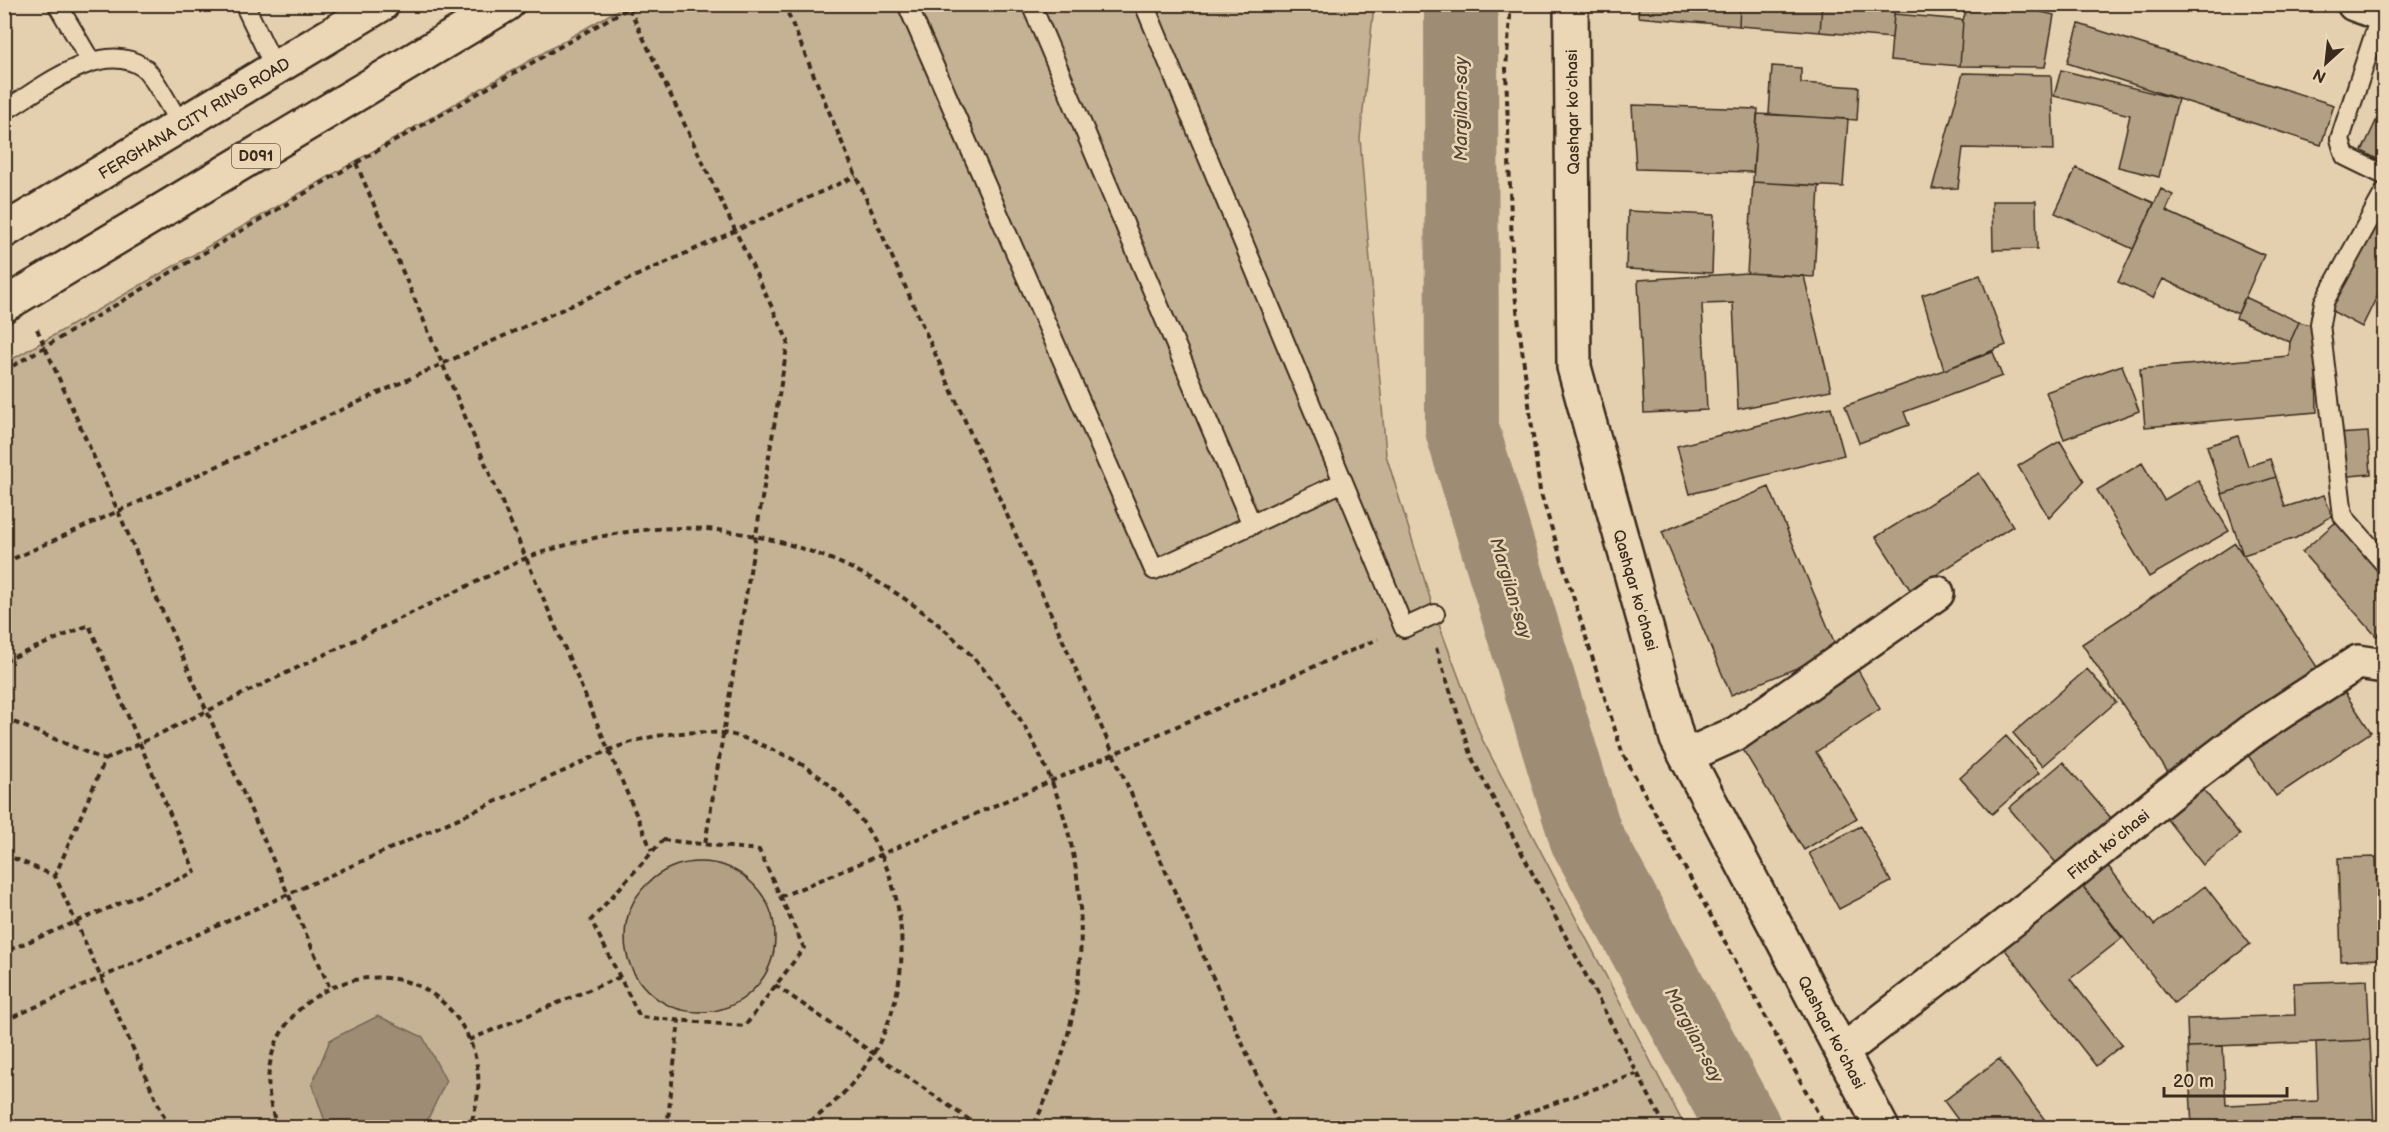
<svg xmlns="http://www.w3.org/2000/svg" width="2389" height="1132" font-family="'Balsamiq Sans',sans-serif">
	<rect width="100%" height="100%" fill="#e4d0af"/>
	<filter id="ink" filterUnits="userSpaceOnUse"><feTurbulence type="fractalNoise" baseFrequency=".0167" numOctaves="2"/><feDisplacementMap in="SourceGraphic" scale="12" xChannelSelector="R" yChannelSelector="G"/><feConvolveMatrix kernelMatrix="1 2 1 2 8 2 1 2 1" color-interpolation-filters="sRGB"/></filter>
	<g filter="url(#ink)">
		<path fill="#c5b294" stroke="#806e59" stroke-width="1.5" d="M 626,5 L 1374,5 L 1360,139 L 1386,455 L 1435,614 L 1482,739 L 1685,1127 L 5,1127 L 4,364 Z"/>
		<path fill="#9e8c74" stroke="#766552" stroke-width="1.5" d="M 378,1016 L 423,1037 L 446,1081 L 424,1127 L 327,1127 L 312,1084 L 330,1040 Z"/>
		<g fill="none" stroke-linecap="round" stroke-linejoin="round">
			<path stroke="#9e8c74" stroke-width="74" d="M 1461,4 L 1462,429 L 1586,837 L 1744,1128"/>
		</g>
		<path fill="#b39f84" stroke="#3b2a1e" stroke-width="1.5" d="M 1639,4 L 1740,4 L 1739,26 L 1638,17 Z
			M 1740,4 L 1822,4 L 1820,32 L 1739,26 Z
			M 1822,4 L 1895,4 L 1892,38 L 1820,32 Z
			M 1968,4 L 2009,4 L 2054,15 L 2045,67 L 1960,66 L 1963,20 Z
			M 1894,14 L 1963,20 L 1960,66 L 1890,60 Z
			M 2079,24 L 2334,105 L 2321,145 L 2067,63 Z
			M 1772,66 L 1801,68 L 1801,83 L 1859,87 L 1857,120 L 1769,114 Z
			M 2061,70 L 2178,99 L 2159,177 L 2118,167 L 2130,115 L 2054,96 Z
			M 1963,73 L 2051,75 L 2054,150 L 1963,148 L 1958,188 L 1932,189 Z
			M 1632,105 L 1758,109 L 1753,172 L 1636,169 Z
			M 1757,114 L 1848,119 L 1843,187 L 1753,182 Z
			M 2377,119 L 2384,122 L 2384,163 L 2362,151 Z
			M 2076,168 L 2154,203 L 2133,249 L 2055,213 Z
			M 1753,182 L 1819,186 L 1814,277 L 1747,273 Z
			M 2161,189 L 2173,195 L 2166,211 L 2264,255 L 2238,314 L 2163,279 L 2153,298 L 2118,282 Z
			M 1992,201 L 2036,201 L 2037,249 L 1993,250 Z
			M 2384,202 L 2384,282 L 2362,327 L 2330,310 Z
			M 1628,211 L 1714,215 L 1712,273 L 1626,269 Z
			M 1747,273 L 1804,276 L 1831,390 L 1738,409 L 1733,303 L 1702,304 L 1707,410 L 1644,413 L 1638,280 Z
			M 1980,275 L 2006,345 L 1944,370 L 1922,295 Z
			M 2245,297 L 2299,322 L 2290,342 L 2236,318 Z
			M 2299,322 L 2315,326 L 2317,412 L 2145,427 L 2140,369 L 2289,356 L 2290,342 Z
			M 1993,352 L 2002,376 L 1904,412 L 1909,425 L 1859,443 L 1845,406 Z
			M 2122,365 L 2139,411 L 2064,439 L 2046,392 Z
			M 1831,407 L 1844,455 L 1690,494 L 1677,446 Z
			M 2368,432 L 2371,474 L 2339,477 L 2336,434 Z
			M 2238,436 L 2248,466 L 2270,459 L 2276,477 L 2222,494 L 2207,446 Z
			M 2060,441 L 2084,481 L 2049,518 L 2018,466 Z
			M 2142,463 L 2164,500 L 2198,480 L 2229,531 L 2149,577 L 2097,490 Z
			M 1979,473 L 2013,526 L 1911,591 L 1876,537 Z
			M 2276,477 L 2285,507 L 2324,495 L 2332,516 L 2296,538 L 2243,555 L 2222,494 Z
			M 1769,487 L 1838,651 L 1731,695 L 1662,532 Z
			M 2337,521 L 2384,575 L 2384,629 L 2376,636 L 2302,552 Z
			M 2235,543 L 2323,676 L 2171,777 L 2082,644 Z
			M 2087,669 L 2116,702 L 2042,766 L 2013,733 Z
			M 1858,670 L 1880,709 L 1816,752 L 1857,818 L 1804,850 L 1742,748 Z
			M 2337,681 L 2371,732 L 2276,796 L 2241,745 Z
			M 2006,736 L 2039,773 L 1992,814 L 1960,778 Z
			M 2063,762 L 2117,825 L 2063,871 L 2009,808 Z
			M 2198,783 L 2240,835 L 2203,865 L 2161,812 Z
			M 1861,826 L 1891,882 L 1839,909 L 1809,853 Z
			M 2376,857 L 2379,959 L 2341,961 L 2338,858 Z
			M 2104,861 L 2154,925 L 2205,886 L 2250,944 L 2174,1003 L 2078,880 Z
			M625 937a75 75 0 1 1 150 0a75 75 0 1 1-150 0Z
			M 2078,880 L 2122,938 L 2070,979 L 2122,1045 L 2096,1066 L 1999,942 Z
			M 2367,980 L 2370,1040 L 2188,1047 L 2187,1019 L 2295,1015 L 2294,983 Z
			M 2370,1040 L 2374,1127 L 2192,1128 L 2188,1047 L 2223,1046 L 2226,1105 L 2318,1101 L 2316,1042 Z
			M 1999,1059 L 2051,1128 L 1964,1128 L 1944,1101 Z"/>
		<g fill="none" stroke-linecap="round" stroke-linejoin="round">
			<defs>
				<path id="service" d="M 57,4 L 90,60
					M 244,4 L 276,70
					M 907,4 L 1154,570 L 1343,482
					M 1031,4 L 1252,525
					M 1144,4 L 1404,628 L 1435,614
					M 2381,14 L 2340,139 L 2345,156 L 2384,175
					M 4,111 C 40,90 101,38 143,67 C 153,74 173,113 181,125
					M 2384,193 L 2324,302 L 2320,324 L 2343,516 L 2384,563"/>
				<path id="minor" d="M 1571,4 L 1574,367 L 1677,739 L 1882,1128
					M 1686,756 L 1737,733 L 1937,593
					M 1842,1052 L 2042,897 L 2170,793 L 2250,732 L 2358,662 L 2384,666"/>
				<path id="trunk" d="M 2354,4 L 2384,15
					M 4,231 L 382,4
					M 4,305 L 507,4"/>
			</defs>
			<use href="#service" stroke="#3b2a1e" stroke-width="22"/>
			<use href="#minor" stroke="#3b2a1e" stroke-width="38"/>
			<use href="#trunk" stroke="#3b2a1e" stroke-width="38"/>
			<path stroke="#3b2a1e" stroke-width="4" stroke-dasharray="6 4.5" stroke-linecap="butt" d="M 784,4 L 856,176 L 1280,1128
				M 1511,4 L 1506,68 L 1513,278 L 1540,491 L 1622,752 L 1826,1128
				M 629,8 L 788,341 L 705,844
				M 356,163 L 652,851
				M 37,329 L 329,986
				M 4,371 L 356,163 L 635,4
				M 4,563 L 856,176
				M 1436,648 L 1473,760 L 1666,1128
				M 4,661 L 89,625 L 195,872 L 4,952
				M 4,718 L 105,760 L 55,876
				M 105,760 L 526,558 C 587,536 652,523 717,530 C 1009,564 1167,869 1032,1128
				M 663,840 L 759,850 L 804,948 L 745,1026 L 640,1017 L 591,920 Z
				M 4,854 L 55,876 L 169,1128
				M 780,897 C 981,813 1178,725 1378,639
				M 775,985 L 981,1128
				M 4,1021 L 573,767 C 622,741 664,729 721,733 C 738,734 757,743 773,750 C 892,798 938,951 870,1059 C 853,1086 828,1112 799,1128
				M 469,1040 L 620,977
				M 278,1128 C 224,996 412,915 469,1039 C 482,1069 481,1098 469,1128
				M 667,1128 L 679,1020
				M 1484,1128 L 1636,1074"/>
			<use href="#service" stroke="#ebd7b5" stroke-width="18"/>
			<use href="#minor" stroke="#ebd7b5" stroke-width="33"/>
			<use href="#trunk" stroke="#ebd7b5" stroke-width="33"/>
		</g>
	</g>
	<g text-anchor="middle" stroke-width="5" stroke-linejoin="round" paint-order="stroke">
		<rect fill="#ebd7b5" stroke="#705e4b" stroke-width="1.5" x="232" y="144" width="48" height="24" rx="4.5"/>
		<g font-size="15" font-weight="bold" fill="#3b2a1e">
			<text x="256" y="161">D091</text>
		</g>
		<g font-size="16" fill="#3b2a1e" stroke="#ebd7b5">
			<text transform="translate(1572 112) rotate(-91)" y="6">Qashqar koʻchasi</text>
			<text transform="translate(194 118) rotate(-31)" y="6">FERGHANA CITY RING ROAD</text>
			<text transform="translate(1636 590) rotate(74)" y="6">Qashqar koʻchasi</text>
			<text transform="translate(2108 844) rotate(-39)" y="6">Fitrat koʻchasi</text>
			<text transform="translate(1832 1032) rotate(62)" y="6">Qashqar koʻchasi</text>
		</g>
		<g font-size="18" font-style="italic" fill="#544234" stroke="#ebd7b5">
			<text transform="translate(1461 109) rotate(-90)" y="6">Margilan-say</text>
			<text transform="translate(1511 588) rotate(73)" y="6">Margilan-say</text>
			<text transform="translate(1694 1035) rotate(62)" y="6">Margilan-say</text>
		</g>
	</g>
	<rect width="2389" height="1132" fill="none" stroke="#ebd7b5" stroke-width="24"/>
	<rect x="12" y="12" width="2365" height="1108" fill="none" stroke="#3b2a1e" stroke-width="2" filter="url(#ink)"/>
	<g transform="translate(2326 63) rotate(207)" stroke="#ebd7b5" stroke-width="4.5" paint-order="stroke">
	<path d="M0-4.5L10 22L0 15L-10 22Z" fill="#3b2a1e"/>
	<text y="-9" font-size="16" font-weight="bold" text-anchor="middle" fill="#3b2a1e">N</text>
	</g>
	<path d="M2164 1087v9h123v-9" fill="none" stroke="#3b2a1e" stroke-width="3"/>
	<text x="2173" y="1087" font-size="18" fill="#3b2a1e" stroke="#ebd7b5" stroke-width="4.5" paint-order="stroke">20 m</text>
</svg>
